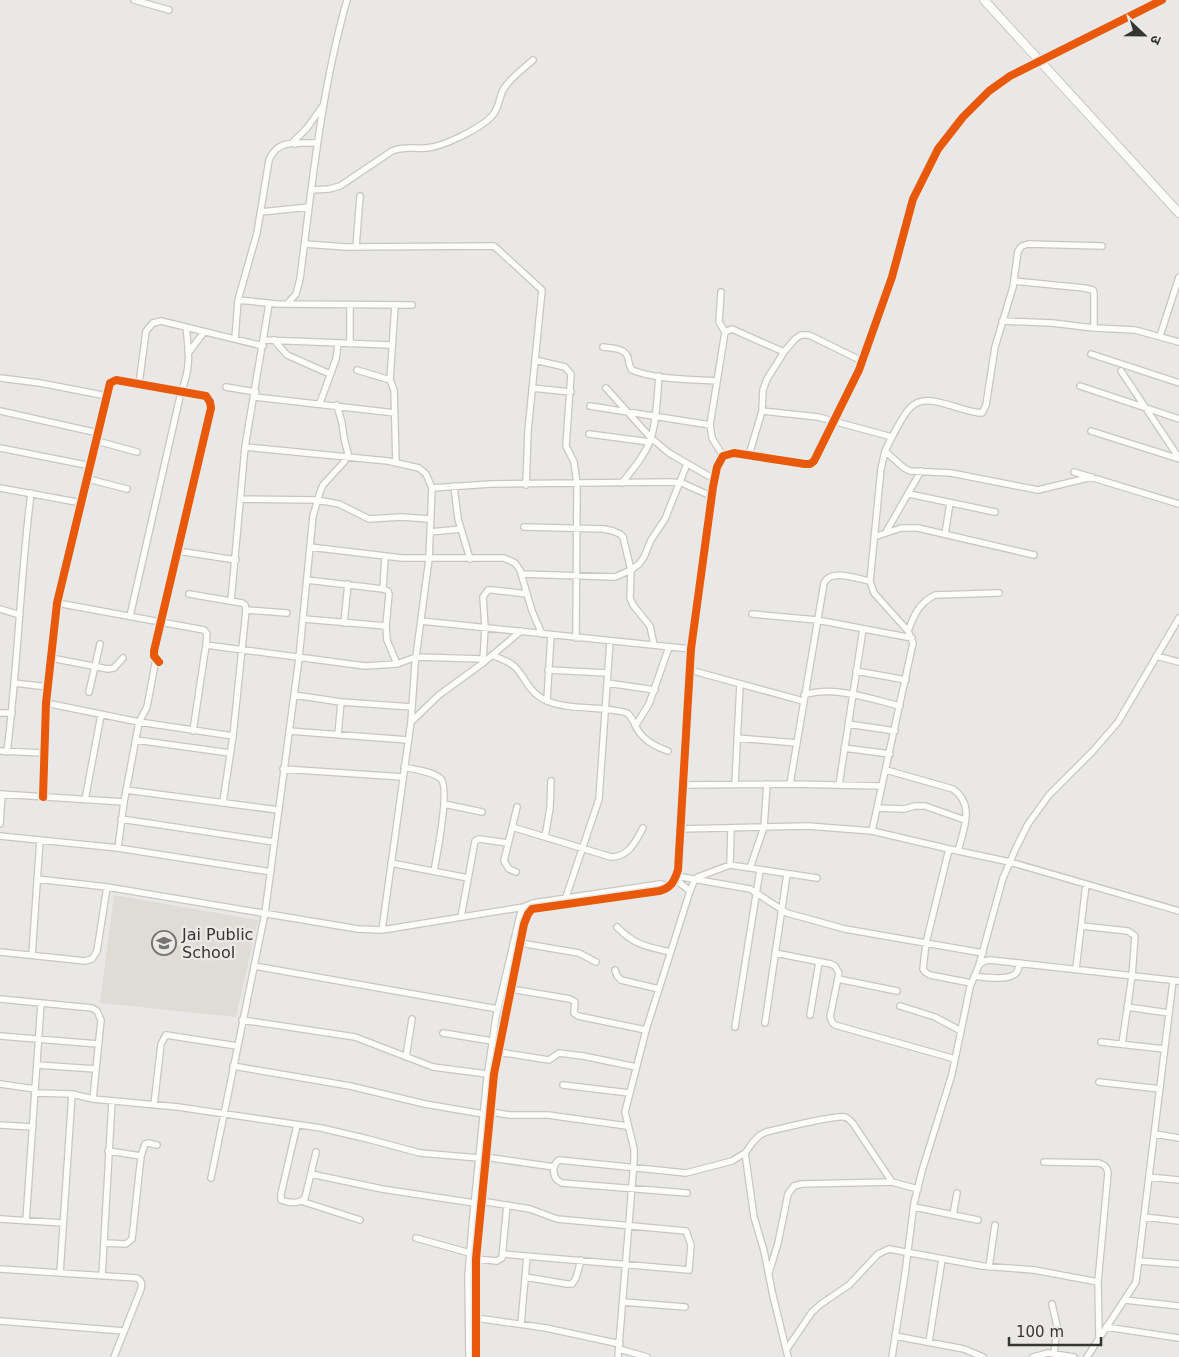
<svg xmlns="http://www.w3.org/2000/svg" width="1179" height="1357" font-family="'DejaVu Sans','Noto Sans Devanagari',sans-serif">
	<rect width="100%" height="100%" fill="#e9e8e6"/>
	<path fill="#dddcd5" d="M 114,895 L 258,920 L 236,1017 L 100,1003 Z"/>
	<g fill="none" stroke-linecap="round" stroke-linejoin="round">
		<defs>
			<path id="street" d="M 134,0 L 169,10
				M 295,144 L 293,142 L 307,128 L 322,107
				M 311,190 L 329,189 L 340,186 L 392,151 C 404,146 414,149 426,148 C 443,147 479,129 491,117 C 499,110 499,98 503,90 C 510,78 523,69 533,60
				M 261,212 L 309,207
				M 305,244 L 346,247 L 494,246 L 542,290 L 528,431 L 526,485
				M 356,247 L 360,196
				M 1014,281 L 1084,288 L 1093,290 L 1094,294 L 1094,328
				M 721,292 L 719,322 L 725,332
				M 238,300 L 277,304 L 412,305
				M 287,304 L 296,294 L 300,279 C 312,185 321,91 347,0
				M 350,305 L 350,344
				M 395,305 L 390,380 L 394,390 L 396,463
				M 1002,321 L 1052,323 L 1094,328 L 1135,330 L 1179,342
				M 1160,336 L 1179,277
				M 235,339 L 238,300 L 257,233 L 269,160 C 278,138 297,144 317,143
				M 264,340 L 391,345
				M 274,340 L 287,355 L 330,374
				M 603,347 C 611,348 626,348 628,358 C 629,363 629,366 632,370 C 657,380 690,379 717,381
				M 189,352 L 204,332
				M 1091,354 L 1179,383
				M 535,360 L 565,367 L 571,374 L 566,446 L 574,462 L 577,484 L 576,638
				M 357,370 L 390,380
				M 1121,371 L 1179,458
				M 0,378 L 40,383 L 107,396
				M 139,384 L 146,331 L 153,323 L 161,321 L 263,346
				M 1080,386 L 1179,419
				M 226,387 L 256,392
				M 532,388 L 571,392
				M 606,388 L 651,438 L 669,453 L 714,479
				M 255,397 L 395,413
				M 320,403 L 336,359 L 338,344
				M 590,406 L 710,425
				M 0,411 L 98,433
				M 762,411 L 818,417 L 892,437 C 898,427 903,414 911,407 C 928,390 961,413 982,413 L 986,405 L 995,347 L 1013,287 L 1018,251 L 1022,246 L 1028,244 L 1102,246
				M 1091,431 L 1179,459
				M 589,434 L 650,442
				M 97,441 L 137,452
				M 245,447 L 388,461 L 419,468 L 426,474 L 432,488 L 429,559 L 415,664 L 411,722 L 382,930
				M 0,448 L 91,466
				M 885,451 L 904,468 L 910,471 L 951,473 L 1038,490 L 1092,477
				M 749,455 L 762,411 L 763,390 L 767,379 L 784,352 L 795,339 L 801,335 L 809,335 L 862,361
				M 723,456 L 712,438 L 710,425 L 725,332 L 732,329 L 784,352
				M 1074,472 L 1179,504
				M 88,479 L 127,489
				M 622,483 C 632,470 644,457 650,441 C 657,421 657,397 659,376
				M 454,486 L 458,519 L 470,559
				M 0,488 L 82,503
				M 432,488 L 491,484 L 670,482 L 682,483 L 711,496
				M 909,494 L 995,512
				M 241,499 L 317,500 L 339,504 L 369,519 L 401,517 L 430,519
				M 524,527 L 604,529 L 613,531 L 620,534 L 623,537 L 631,570 L 630,598 L 633,605 L 650,626 L 654,645
				M 430,532 L 461,529
				M 886,532 L 921,471
				M 945,534 L 950,503
				M 874,537 L 901,528 L 918,528 L 1034,555
				M 310,547 L 402,558 L 504,558 L 515,563 L 520,570 L 532,611 L 542,634
				M 178,551 L 236,560
				M 521,574 L 615,577 L 631,570 L 639,564 L 644,557 L 651,540 L 665,519 L 687,464
				M 307,580 L 383,589 L 388,591 L 389,594 L 386,626 L 387,640 L 397,664
				M 383,589 L 385,556
				M 189,594 L 242,603 L 245,605 L 246,610 L 233,736 L 223,802
				M 231,601 L 245,447 L 269,304
				M 57,603 L 204,630 L 207,634 L 206,645 L 193,731
				M 0,609 L 20,615
				M 246,610 L 287,613
				M 752,614 L 817,620 L 912,638
				M 130,616 L 181,392 C 191,368 189,352 186,327
				M 304,619 L 386,626
				M 421,621 L 691,649
				M 344,623 L 348,584
				M 908,631 C 914,615 919,603 935,595 L 999,593
				M 206,645 L 365,666 L 397,664 L 416,657 L 483,659
				M 492,655 C 500,659 510,661 516,668 C 527,680 529,693 547,701 C 572,711 602,705 627,713 C 632,717 633,721 636,727 C 643,740 654,746 668,751
				M 1156,656 L 1179,662
				M 51,658 L 108,669 L 114,668 L 123,658
				M 483,662 L 485,627 L 483,597 L 488,590 L 492,590 L 527,594
				M 548,670 L 607,673
				M 690,670 L 803,701
				M 856,671 L 906,680
				M 14,683 L 48,687
				M 607,683 L 655,690
				M 89,692 L 100,644
				M 294,695 L 341,702 L 412,707
				M 804,695 C 834,685 871,699 900,706
				M 547,700 L 551,635
				M 46,703 L 139,722 L 233,736
				M 0,713 L 12,713
				M 411,722 L 439,695 L 483,663 L 521,631
				M 848,724 L 895,731
				M 636,725 L 649,704 L 669,647
				M 289,731 L 408,740
				M 338,735 L 341,702
				M 737,738 L 797,743
				M 136,740 L 230,753
				M 844,748 L 890,754
				M 0,751 L 45,753
				M 7,752 C 18,666 20,579 31,493
				M 404,767 C 415,770 433,771 441,779 C 450,789 437,855 434,871
				M 283,769 L 403,777
				M 886,770 L 953,789 C 975,805 964,828 958,851
				M 735,784 L 740,684
				M 790,784 L 824,583 C 831,568 857,579 870,581
				M 682,785 L 790,784 L 882,786
				M 839,785 L 863,629
				M 126,790 L 278,810
				M 0,794 L 124,802
				M 43,797 L 46,703 L 57,603 L 110,383 L 116,380 L 206,396 L 210,402 L 211,408 L 154,651 L 154,656 L 159,662
				M 85,800 L 101,715
				M 444,804 L 482,812
				M 877,808 L 904,809 L 915,806 L 925,806 L 965,820
				M 121,819 L 274,842
				M 0,824 L 2,794
				M 512,827 L 611,857 C 629,857 635,842 643,828
				M 680,829 L 808,826 L 872,831 L 949,849 L 1010,862 L 1179,911
				M 872,831 L 913,643 L 908,631 L 874,593 L 870,581 L 881,469 L 885,451 L 892,437
				M 0,836 L 118,848 L 271,872
				M 545,837 L 550,808 L 551,781
				M 118,848 L 124,802 L 139,722 L 147,707 L 156,659
				M 949,849 L 926,943 L 923,969 L 925,972 L 930,975 L 971,983
				M 391,863 L 468,878
				M 730,865 L 731,828
				M 750,868 L 764,827 L 767,784
				M 516,872 L 509,869 L 504,861 L 517,807
				M 676,876 L 750,889 L 787,913 L 845,929 L 983,953
				M 676,876 L 681,884 L 690,891
				M 37,879 L 107,887 L 358,929 L 382,930 L 524,907
				M 566,897 L 599,799 L 610,641
				M 461,917 L 475,841 L 479,839 L 508,843
				M 1082,926 L 1128,931 L 1135,936 L 1132,976 L 1122,1044
				M 617,927 C 634,945 648,947 670,952
				M 520,943 L 579,953 L 596,962
				M 0,952 L 85,961 L 92,959 L 97,951 L 107,887
				M 775,953 L 831,964 L 835,966 L 839,973 L 830,1017 L 832,1022 L 835,1025 L 955,1059
				M 32,955 L 40,840
				M 979,965 L 1003,878 L 1016,848 L 1028,824 L 1049,795 L 1093,751 L 1118,722 L 1179,618
				M 254,966 L 498,1009
				M 1076,969 L 1086,884
				M 615,970 L 617,976 L 621,980 L 659,989
				M 974,976 C 983,977 1007,981 1015,974 C 1018,972 1019,967 1020,963
				M 838,979 L 897,991
				M 511,989 L 570,999 L 575,1002 L 574,1013 L 578,1016 L 646,1030
				M 0,999 L 92,1008 L 97,1011 L 101,1020 L 93,1099
				M 900,1006 L 935,1017 L 961,1031
				M 1127,1007 L 1169,1013
				M 810,1015 L 819,962
				M 242,1020 L 355,1037 L 433,1067 L 487,1074
				M 765,1023 L 787,874
				M 735,1027 L 760,870
				M 443,1033 L 492,1041
				M 0,1036 L 98,1044
				M 1101,1042 L 1164,1049
				M 498,1052 L 549,1060 L 559,1053 L 583,1056 L 636,1067
				M 406,1057 L 412,1019
				M 37,1065 L 96,1069
				M 233,1066 L 350,1086 L 425,1104 L 483,1114
				M 1099,1082 L 1160,1089
				M 0,1084 L 35,1089
				M 563,1085 L 629,1093
				M 35,1093 L 72,1094 L 93,1099 L 178,1107 L 321,1128 L 368,1139 L 420,1153 L 479,1158
				M 154,1105 L 161,1044 L 166,1035 L 237,1046
				M 490,1112 L 510,1115 L 548,1115 L 627,1126
				M 0,1125 L 33,1127
				M 297,1125 L 281,1194 L 281,1200 C 289,1203 298,1205 305,1198 L 316,1152
				M 1155,1134 L 1179,1138
				M 108,1151 L 141,1156
				M 745,1153 L 754,1217 L 764,1251 L 773,1296 L 788,1357
				M 485,1157 L 554,1167
				M 1044,1162 L 1099,1163 C 1105,1165 1107,1167 1108,1173 L 1098,1282 L 1099,1338
				M 311,1174 L 382,1189 L 474,1203
				M 1149,1177 L 1179,1180
				M 211,1178 L 265,913 L 299,658 L 313,516 L 320,492 L 323,485 L 344,462 L 348,454 L 344,438 L 342,423 L 337,405
				M 687,1193 L 562,1183 C 552,1179 551,1166 559,1160 L 686,1173 L 732,1161 L 745,1153 L 753,1142 L 760,1135 L 766,1132 C 780,1129 834,1115 845,1117 C 850,1119 853,1123 856,1128 L 892,1182
				M 301,1201 L 360,1220
				M 481,1201 L 530,1209 L 557,1219 L 686,1231 L 691,1245 L 689,1270 L 503,1254
				M 914,1207 L 978,1220
				M 953,1215 L 957,1193
				M 1144,1217 L 1179,1221
				M 0,1219 L 63,1223
				M 26,1221 L 41,1003
				M 416,1238 L 470,1253
				M 104,1243 L 126,1244 L 132,1239 L 141,1156 L 145,1144 L 148,1143 L 157,1145
				M 476,1259 L 497,1261 L 502,1258 L 507,1205
				M 1139,1261 L 1179,1264
				M 989,1267 L 995,1225
				M 0,1269 L 137,1278 C 142,1281 142,1284 141,1289 L 114,1357
				M 60,1273 L 72,1094
				M 769,1273 L 778,1243 L 788,1194 L 794,1186 L 802,1184 L 892,1182 L 918,1189
				M 102,1276 L 112,1101
				M 525,1277 L 567,1284 L 572,1284 L 576,1278 L 581,1260
				M 1125,1300 L 1179,1306
				M 623,1302 L 685,1307
				M 1052,1304 L 1057,1326 L 1054,1354
				M 476,1318 L 546,1328 L 620,1344
				M 0,1321 L 124,1331
				M 521,1324 L 527,1256
				M 1106,1327 L 1179,1338
				M 895,1336 L 964,1349 L 983,1357
				M 929,1342 L 942,1259
				M 619,1349 L 647,1357
				M 787,1349 L 812,1312 L 821,1304 L 849,1285 L 878,1254 L 889,1249 L 982,1266 L 1034,1270 L 1098,1282
				M 469,1357 L 468,1276 L 472,1226 L 487,1078 L 496,1017 L 521,911 L 524,907 L 533,903 L 660,884 L 671,886
				M 476,1357 L 476,1259 L 494,1074 L 524,924 L 528,914 L 532,909 L 659,891 C 671,888 674,882 678,870 L 691,649 L 713,487 L 717,467 L 723,456 L 734,453 L 805,464 L 810,464 L 814,461 L 859,370 L 892,277 L 913,199 L 938,149 L 963,117 L 989,91 L 1010,76 L 1162,0
				M 618,1357 L 634,1161 L 634,1149 L 625,1112 L 646,1030 L 690,891 L 695,879 L 698,877 L 730,865 L 817,878
				M 892,1357 L 905,1274 L 914,1203 L 922,1171 L 952,1074 L 970,987 L 979,965 L 984,961 L 990,960 L 1179,981
				M 1033,1357 L 1048,1353 L 1074,1357
				M 1087,1357 L 1136,1282 L 1173,981"/>
			<path id="secondary" d="M 984,0 L 1179,213"/>
		</defs>
		<use href="#street" stroke="#c7c6c5" stroke-width="8"/>
		<use href="#secondary" stroke="#c7c6c5" stroke-width="10"/>
		<use href="#street" stroke="#fcfcfb" stroke-width="5.5"/>
		<use href="#secondary" stroke="#fcfcfb" stroke-width="8"/>
		<defs>
			<path id="cycleway" d="M 43,797 L 46,703 L 57,603 L 110,383 L 116,380 L 206,396 L 210,402 L 211,408 L 154,651 L 154,656 L 159,662
				M 476,1357 L 476,1259 L 494,1074 L 524,924 L 528,914 L 532,909 L 659,891 C 671,888 674,882 678,870 L 691,649 L 713,487 L 717,467 L 723,456 L 734,453 L 805,464 L 810,464 L 814,461 L 859,370 L 892,277 L 913,199 L 938,149 L 963,117 L 989,91 L 1010,76 L 1162,0"/>
		</defs>
		<use href="#cycleway" stroke="#eae9e5" stroke-width="11"/>
		<use href="#cycleway" stroke="#e8590c" stroke-width="8"/>
	</g>
	<defs>
		<symbol id="school-ring" viewBox="-11 -11 22 22"><circle r="9.5" fill="#eae9e5" stroke="#747472" stroke-width="1.5"/><path d="M0-5L7-2L0 1L-7-2ZM-4 1L0 2.5L4 1V4Q0 6-4 4Z" fill="#747472"/></symbol>
	</defs>
	<g fill-rule="evenodd">
		<use href="#school-ring" x="150" y="929" width="28" height="28"/>
	</g>
	<g text-anchor="middle" stroke-width="5" stroke-linejoin="round" paint-order="stroke">
		<g font-size="16" fill="#353533" stroke="#eae9e5" text-anchor="start">
			<text x="182" y="940">Jai Public<tspan x="182" dy="18">School</tspan></text>
		</g>
	</g>
	<g transform="translate(1144 35) rotate(112)" stroke="#eae9e5" stroke-width="4" paint-order="stroke">
	<path d="M0-4L9 19L0 12L-9 19Z" fill="#353533"/>
	<text y="-8" font-size="14" font-weight="bold" text-anchor="middle" fill="#353533">उ</text>
	</g>
	<path d="M1009 1337v8h92v-8" fill="none" stroke="#353533" stroke-width="2.5"/>
	<text x="1016" y="1337" font-size="15" fill="#353533" stroke="#eae9e5" stroke-width="4" paint-order="stroke">100 m</text>
</svg>
